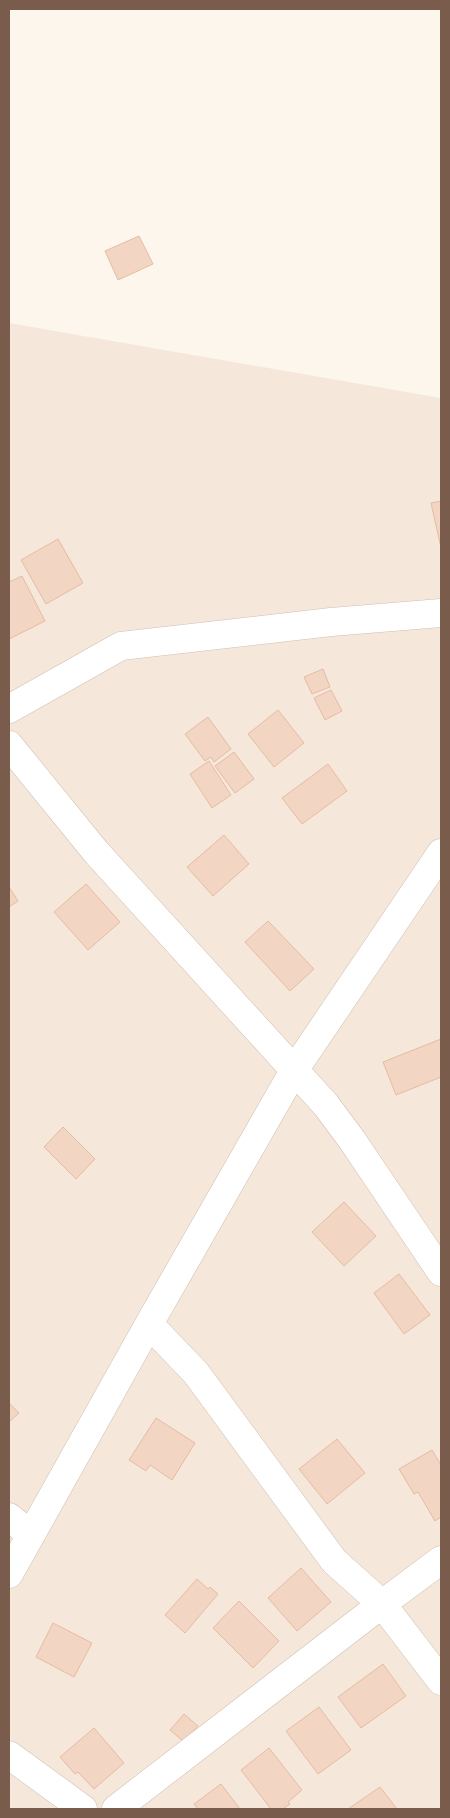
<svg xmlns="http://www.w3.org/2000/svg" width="450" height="1818" font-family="'Noto Sans',sans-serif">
	<rect width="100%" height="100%" fill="#fdf6ec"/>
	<path fill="#f5e8da" d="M 9,323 L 441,398 L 441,1809 L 9,1809 Z"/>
	<path fill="#f3d5c3" stroke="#e6bba3" d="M 139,236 L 153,264 L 118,280 L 105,251 Z
		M 441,501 L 441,548 L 431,503 Z
		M 58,539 L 83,583 L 46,604 L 21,560 Z
		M 22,576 L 45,621 L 9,639 L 9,582 Z
		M 323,669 L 330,687 L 312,694 L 304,677 Z
		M 331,690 L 342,711 L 325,720 L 314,698 Z
		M 278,710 L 304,743 L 274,767 L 248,734 Z
		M 208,717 L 231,749 L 214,762 L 211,757 L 205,761 L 185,734 Z
		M 234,752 L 254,779 L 235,793 L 215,766 Z
		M 209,761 L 231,795 L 212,808 L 190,774 Z
		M 328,764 L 347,791 L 302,824 L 282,798 Z
		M 224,835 L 249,864 L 213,896 L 187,867 Z
		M 86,884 L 120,922 L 88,950 L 54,912 Z
		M 9,887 L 18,901 L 9,907 Z
		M 268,921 L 314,969 L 290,991 L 245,942 Z
		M 441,1039 L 441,1077 L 396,1095 L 383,1062 Z
		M 63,1127 L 95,1159 L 76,1179 L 44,1147 Z
		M 344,1202 L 376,1236 L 344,1266 L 312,1232 Z
		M 399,1274 L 430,1315 L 404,1334 L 374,1293 Z
		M 9,1403 L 19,1413 L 9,1422 Z
		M 156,1418 L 195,1443 L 172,1480 L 150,1465 L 146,1471 L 129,1460 Z
		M 337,1439 L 365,1473 L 327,1504 L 299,1469 Z
		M 432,1450 L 441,1465 L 441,1517 L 435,1521 L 418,1492 L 414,1494 L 399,1469 Z
		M 301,1568 L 331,1602 L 297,1631 L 268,1598 Z
		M 197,1579 L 208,1589 L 210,1587 L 218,1594 L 185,1633 L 165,1615 Z
		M 239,1601 L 279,1641 L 253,1668 L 213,1628 Z
		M 53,1623 L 92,1643 L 74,1677 L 36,1657 Z
		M 383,1664 L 406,1696 L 361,1728 L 338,1697 Z
		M 319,1707 L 351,1750 L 318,1774 L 286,1731 Z
		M 184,1714 L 198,1726 L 184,1742 L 170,1730 Z
		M 94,1728 L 124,1763 L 94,1789 L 78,1772 L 75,1774 L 60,1757 Z
		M 269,1748 L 302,1790 L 288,1802 L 290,1804 L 283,1809 L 271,1809 L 241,1770 Z
		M 221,1784 L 240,1809 L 198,1809 L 194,1804 Z
		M 380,1787 L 397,1809 L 348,1809 Z"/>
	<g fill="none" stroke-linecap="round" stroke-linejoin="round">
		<defs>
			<path id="minor" d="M 9,709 L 121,646 L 331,622 L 441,613
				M 9,745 L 96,852 L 326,1105 L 352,1140 L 441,1272
				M 149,1324 L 196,1373 L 334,1561 L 382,1604 L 441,1681
				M 9,1517 L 31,1535
				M 9,1574 L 149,1324 L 295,1069 L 441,853
				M 9,1755 L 83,1809
				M 116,1809 L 382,1604 L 441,1560"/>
		</defs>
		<use href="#minor" stroke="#d1beb0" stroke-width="29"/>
		<use href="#minor" stroke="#fff" stroke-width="28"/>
	</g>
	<rect width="450" height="1818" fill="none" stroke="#7a5c4d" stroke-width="20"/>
</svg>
